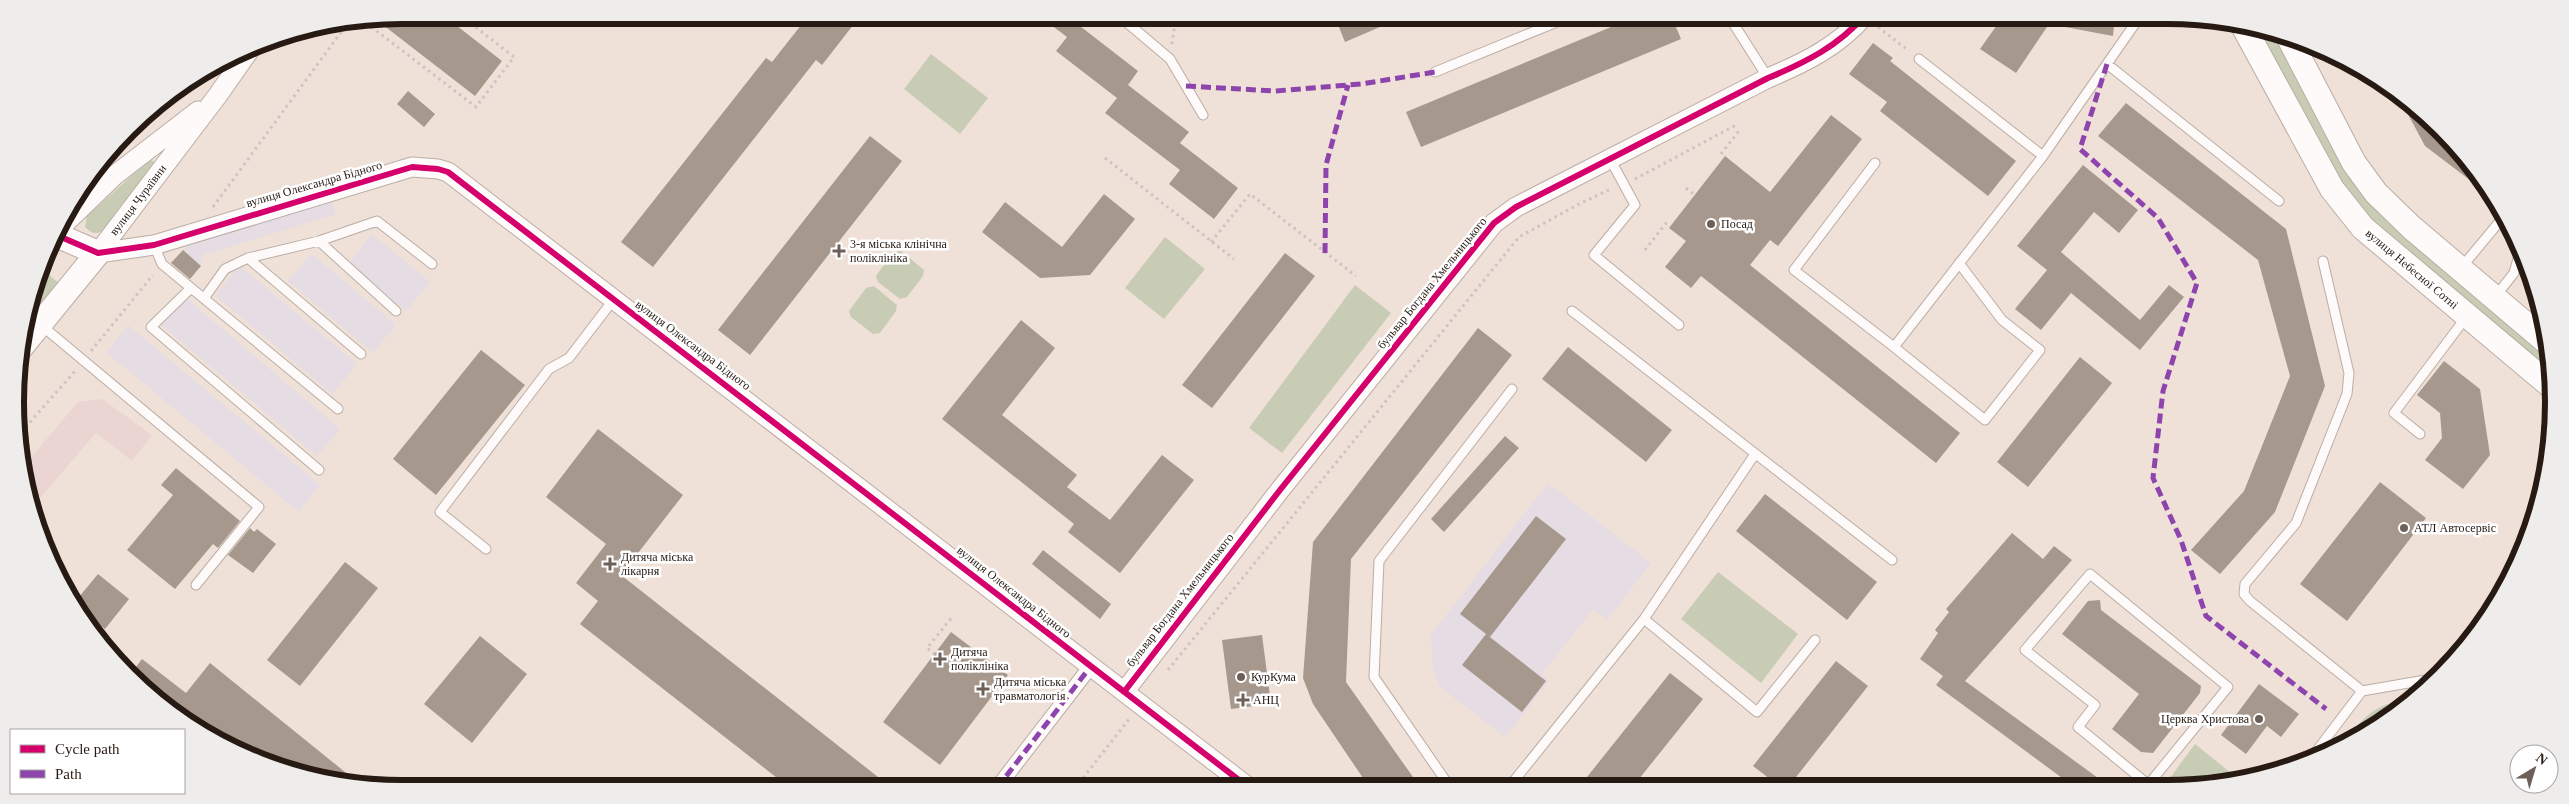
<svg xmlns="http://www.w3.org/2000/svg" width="2569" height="804" font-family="'Times New Roman',serif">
	<rect width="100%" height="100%" fill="#f0e1d8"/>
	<path fill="#e5dce4" d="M 330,195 L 336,214 L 203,255 L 201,266 L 183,250 L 191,237 Z
		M 372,234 L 430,282 L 406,311 L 349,263 Z
		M 312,254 L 396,325 L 373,353 L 288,281 Z
		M 240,266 L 357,364 L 332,394 L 215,295 Z
		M 184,296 L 340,429 L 317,456 L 160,324 Z
		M 128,325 L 320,485 L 299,512 L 106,352 Z
		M 1548,483 L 1651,563 L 1607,620 L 1593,609 L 1542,674 L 1549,681 L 1505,737 L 1439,686 L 1433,668 L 1431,635 Z"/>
	<path fill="#ead5d3" d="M 102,399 L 152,435 L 132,461 L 96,433 L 41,497 L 25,484 L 22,468 L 78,402 Z"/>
	<path fill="#c8ccb4" d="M 2255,26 L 2274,32 L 2342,161 L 2549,351 L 2551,375 L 2391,240 L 2353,201 L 2328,162 Z
		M 931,54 L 988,98 L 960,134 L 904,89 Z
		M 150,159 L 156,163 L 103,231 C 95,235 91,233 85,227 L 87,216 Z
		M 1165,237 L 1205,269 L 1164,319 L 1125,288 Z
		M 901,251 L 924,270 L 923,276 L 907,297 L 900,299 L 878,282 L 876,276 L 893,252 Z
		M 43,270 L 60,284 L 28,319 Z
		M 1355,285 L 1391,313 L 1282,453 L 1249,428 Z
		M 874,286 L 897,305 L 896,311 L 880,333 L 873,334 L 851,317 L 849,311 L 866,288 Z
		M 1718,572 L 1798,634 L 1761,683 L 1681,619 Z
		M 2395,702 L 2396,708 L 2339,749 C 2354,729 2369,707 2395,702 Z
		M 2195,744 L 2231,773 L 2222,784 L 2218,786 L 2164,786 Z"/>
	<path fill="#a7988e" d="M 402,15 L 443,15 L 502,61 L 475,96 L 374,18 Z
		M 809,15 L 861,15 L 822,65 L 816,60 L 653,267 L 621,242 L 766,58 L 772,62 Z
		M 1038,15 L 1082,15 L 1076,23 L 1138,71 L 1128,85 L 1189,132 L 1180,143 L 1238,188 L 1214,219 L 1169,184 L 1180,170 L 1105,113 L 1117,98 L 1056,51 L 1067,37 Z
		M 1334,15 L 1408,15 L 1345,42 Z
		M 1640,15 L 1671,15 L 1681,39 L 1421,147 L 1406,112 Z
		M 2004,15 L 2115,15 L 2113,36 L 2049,24 L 2016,73 L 1980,49 Z
		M 1873,43 L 1893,58 L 1890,61 L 2016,161 L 1988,196 L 1880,111 L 1887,102 L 1849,74 Z
		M 408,91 L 435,114 L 424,127 L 397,104 Z
		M 2396,92 L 2441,129 L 2487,185 L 2483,190 L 2425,146 Z
		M 2126,103 L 2286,229 L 2325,386 L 2275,512 L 2220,574 L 2191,550 L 2244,491 L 2290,376 L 2258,260 L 2098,136 Z
		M 1831,115 L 1862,139 L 1778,246 L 1770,240 L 1750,265 L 1960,433 L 1936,463 L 1701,276 L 1691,288 L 1665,267 L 1686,241 L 1669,228 L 1725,156 L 1770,192 Z
		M 870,136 L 902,161 L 750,355 L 718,330 Z
		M 2083,165 L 2138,210 L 2119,233 L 2094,212 L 2061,252 L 2140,320 L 2169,285 L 2184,297 L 2140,350 L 2071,293 L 2041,330 L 2015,309 L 2047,270 L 2017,246 Z
		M 1104,194 L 1135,219 L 1090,275 L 1040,278 L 982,232 L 1005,202 L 1062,247 Z
		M 183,250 L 201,266 L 190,279 L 171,263 Z
		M 1285,253 L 1315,276 L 1212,408 L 1182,385 Z
		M 1021,320 L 1055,348 L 1002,415 L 1077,475 L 1067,487 L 1110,520 L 1162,455 L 1194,480 L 1120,573 L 1068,532 L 1074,524 L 942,419 Z
		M 1478,328 L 1512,355 L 1351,559 L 1346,682 L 1420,787 L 1369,787 L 1313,704 L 1303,678 L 1313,542 Z
		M 1568,347 L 1672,430 L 1646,462 L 1542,379 Z
		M 481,350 L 525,385 L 436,495 L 393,459 Z
		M 2080,357 L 2112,383 L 2028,487 L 1997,462 Z
		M 2444,361 L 2480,389 L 2490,455 L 2463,489 L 2425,460 L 2442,438 L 2440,413 L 2417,395 Z
		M 598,429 L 683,495 L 621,575 L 892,788 L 790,788 L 580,624 L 598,601 L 576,583 L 606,544 L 546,497 Z
		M 1505,436 L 1519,448 L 1444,532 L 1431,519 Z
		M 176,468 L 240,521 L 218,548 L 213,544 L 175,589 L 127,550 L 173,495 L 161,485 Z
		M 2380,482 L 2426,518 L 2347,621 L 2300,584 Z
		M 1765,494 L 1877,582 L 1847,620 L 1736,531 Z
		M 1536,516 L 1566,539 L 1490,637 L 1460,614 Z
		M 250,528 L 254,532 L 257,529 L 276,544 L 253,573 L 228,555 Z
		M 2012,533 L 2043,559 L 2054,546 L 2072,560 L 1965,681 L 2109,786 L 2073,786 L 1936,685 L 1943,676 L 1920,659 L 1938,633 L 1935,630 L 1949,612 L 1946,609 Z
		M 1043,550 L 1111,604 L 1100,619 L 1032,564 Z
		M 345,562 L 378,588 L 300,686 L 267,660 Z
		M 98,574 L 129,599 L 105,629 L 74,603 Z
		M 2100,600 L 2101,610 L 2201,686 L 2200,693 L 2153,753 L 2141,752 L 2112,729 L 2139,694 L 2062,634 L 2088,601 Z
		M 951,632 L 1008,675 L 940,765 L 883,722 Z
		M 1486,634 L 1546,681 L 1522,712 L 1462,665 Z
		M 1262,635 L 1271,704 L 1231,709 L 1222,640 Z
		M 480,636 L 527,674 L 472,743 L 424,704 Z
		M 142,659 L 186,693 L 210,663 L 361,785 L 326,782 L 254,759 L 187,724 L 129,676 Z
		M 1836,661 L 1868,686 L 1789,786 L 1779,786 L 1753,766 Z
		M 1670,673 L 1703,699 L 1639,779 L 1633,787 L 1579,787 Z
		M 2259,684 L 2299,714 L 2281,737 L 2267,726 L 2246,754 L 2221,735 Z"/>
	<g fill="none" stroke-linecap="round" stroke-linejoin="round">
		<defs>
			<path id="service" d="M 1118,15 L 1170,59 L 1203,115
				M 1728,15 L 1768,78
				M 1919,59 L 2043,156
				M 2107,64 L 2279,201
				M 1435,72 L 1574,15
				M 1610,159 L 1635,205 L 1594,255 L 1679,325
				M 1875,163 L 1794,270 L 1894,347
				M 319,241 L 396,311
				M 154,245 L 162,264 L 338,409
				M 248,258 L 361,354
				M 2323,261 L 2349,373 L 2347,394 L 2296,523 L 2245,584 L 2244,594 L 2250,601 L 2362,691
				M 1959,263 L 2002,320 L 2040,350 L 1985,420 L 1894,347 L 2043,156 L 2141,15
				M 2461,268 L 2500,221 L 2502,212
				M 191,288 L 151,327 L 319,470
				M 205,297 L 225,269 L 248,258 L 319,241 L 377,221 L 432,264
				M 2495,297 L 2514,273 L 2521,248
				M 1572,311 L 1892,560
				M 41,325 L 259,507 L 196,585
				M 2420,434 L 2394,413 L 2467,316
				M 486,549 L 440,512 L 549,369 L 569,358 L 614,299
				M 1644,619 L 1757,712 L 1815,640
				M 2312,757 L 2362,691 L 2437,678
				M 2148,785 L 2228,687 L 2090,574 L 2025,650 L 2095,705 L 2078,727 L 2150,786
				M 1450,787 L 1374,677 L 1379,561 L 1512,389
				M 1509,787 L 1644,619 L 1755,454"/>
			<path id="pedestrian" d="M 997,788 L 1091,666"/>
			<path id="minor" d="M 54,234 L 115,175 L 198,111
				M 98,253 L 154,245 L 412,167 L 438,169 L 448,172 L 1248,787
				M 98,253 L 218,95 L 253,45
				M 1124,692 L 1280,490 L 1494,223 L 1516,207 L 1768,78 C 1804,63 1839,46 1865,15"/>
			<path id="tertiary" d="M 2241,22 L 2332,189 L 2363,228 L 2552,387
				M 2288,36 L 2354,163 L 2376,193 L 2411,227 L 2548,343
				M 18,351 L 98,253 L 54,234"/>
		</defs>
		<use href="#service" stroke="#baada5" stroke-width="11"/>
		<use href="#pedestrian" stroke="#baada5" stroke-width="16"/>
		<use href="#minor" stroke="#baada5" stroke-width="21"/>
		<use href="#tertiary" stroke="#baada5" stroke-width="26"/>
		<path stroke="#cac4c2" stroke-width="3" stroke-dasharray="2.5 4" stroke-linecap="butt" d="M 361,19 L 476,107 L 514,57 L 460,15
			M 1878,27 L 1909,51
			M 1172,44 L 1176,15
			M 1721,154 L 1739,131
			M 1105,158 L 1234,259
			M 1635,179 L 1738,124
			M 1686,188 L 1695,195
			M 213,207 L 350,20
			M 1211,242 L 1250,194 L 1356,276
			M 1645,250 L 1667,222
			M 91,351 L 153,275
			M 17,437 L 76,370
			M 935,654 L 927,648 L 953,616
			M 1168,670 L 1519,237 L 1579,204 L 1611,189
			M 1075,788 L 1130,718"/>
		<use href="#service" stroke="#fdfaf9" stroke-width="9"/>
		<use href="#pedestrian" stroke="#fdfaf9" stroke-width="14"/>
		<use href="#minor" stroke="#fdfaf9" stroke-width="19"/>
		<use href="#tertiary" stroke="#fdfaf9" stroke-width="24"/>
		<path stroke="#8e44ad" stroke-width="5" stroke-dasharray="10 5" stroke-linecap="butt" d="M 2107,64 L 2080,149 L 2158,218 L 2197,283 L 2163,391 L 2153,478 L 2181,540 L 2206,616 L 2326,709
			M 1186,86 L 1275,91 L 1361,84 L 1435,72
			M 1325,253 L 1326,165 L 1348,85
			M 997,788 L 1091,666"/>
		<defs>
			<path id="cycleway" d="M 54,234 L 98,253 L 154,245 L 412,167 L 438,169 L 448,172 L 1248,787
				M 1124,692 L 1280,490 L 1494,223 L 1516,207 L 1768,78 C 1804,63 1839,46 1865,15"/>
		</defs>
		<use href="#cycleway" stroke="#fff" stroke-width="9"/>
		<use href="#cycleway" stroke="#d6006c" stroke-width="6"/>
	</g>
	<g fill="#6d6058" stroke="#fff" stroke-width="2">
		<circle cx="1711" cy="224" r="5"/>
		<path d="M836.5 243.5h5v5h5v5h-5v5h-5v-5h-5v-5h5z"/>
		<circle cx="2404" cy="528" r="5"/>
		<path d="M607.5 556.5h5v5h5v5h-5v5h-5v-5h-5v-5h5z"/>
		<path d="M937.5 651.5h5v5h5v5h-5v5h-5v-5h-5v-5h5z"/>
		<circle cx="1241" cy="677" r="5"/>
		<path d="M980.5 681.5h5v5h5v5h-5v5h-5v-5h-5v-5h5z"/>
		<path d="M1240.5 692.5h5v5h5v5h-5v5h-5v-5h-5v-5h5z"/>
		<circle cx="2259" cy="719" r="5"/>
	</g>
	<g text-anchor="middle" stroke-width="5" stroke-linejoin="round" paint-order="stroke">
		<g font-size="12" fill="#261a13" stroke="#fff">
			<text transform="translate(314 184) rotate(-16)" y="4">вулиця Олександра Бідного</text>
			<text transform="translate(138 200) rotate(-53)" y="4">вулиця Чураївни</text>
			<text transform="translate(2412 269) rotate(40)" y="4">вулиця Небесної Сотні</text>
			<text transform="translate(1432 283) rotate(-51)" y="4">бульвар Богдана Хмельницького</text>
			<text transform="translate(693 345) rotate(37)" y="4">вулиця Олександра Бідного</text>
			<text transform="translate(1014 592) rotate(38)" y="4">вулиця Олександра Бідного</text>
			<text transform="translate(1180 600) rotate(-52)" y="4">бульвар Богдана Хмельницького</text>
		</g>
		<g font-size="12" fill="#261a13" stroke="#fff" text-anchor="start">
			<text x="1721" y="228">Посад</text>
			<text x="850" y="248">3-я міська клінічна<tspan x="850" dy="14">поліклініка</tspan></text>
			<text x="2414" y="532">АТЛ Автосервіс</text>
			<text x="621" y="561">Дитяча міська<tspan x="621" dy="14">лікарня</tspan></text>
			<text x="951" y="656">Дитяча<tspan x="951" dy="14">поліклініка</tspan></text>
			<text x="1251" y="681">КурКума</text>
			<text x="994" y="686">Дитяча міська<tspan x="994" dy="14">травматологія</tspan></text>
			<text x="1253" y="704">АНЦ</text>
			<text x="2249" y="723" text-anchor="end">Церква Христова</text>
		</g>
	</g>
	<path d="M0 0H2569V804H0ZM402 24H2167A378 378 0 0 1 2545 402V402A378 378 0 0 1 2167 780H402A378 378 0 0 1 24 402V402A378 378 0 0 1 402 24Z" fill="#eeedec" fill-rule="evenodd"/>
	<path fill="none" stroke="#261a13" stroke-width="6" d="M402 24H2167A378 378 0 0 1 2545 402V402A378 378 0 0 1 2167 780H402A378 378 0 0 1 24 402V402A378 378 0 0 1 402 24Z"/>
	<rect x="10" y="729" width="175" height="65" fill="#ffffff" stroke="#a8a3a1"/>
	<rect x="20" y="745" width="25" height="8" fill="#d6006c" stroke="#a8a3a1"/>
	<text x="55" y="754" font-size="15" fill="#261a13">Cycle path</text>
	<rect x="20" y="770" width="25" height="8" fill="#8e44ad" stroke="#a8a3a1"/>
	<text x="55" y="779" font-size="15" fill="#261a13">Path</text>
	<g transform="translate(2534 769) rotate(38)"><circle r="24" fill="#ffffff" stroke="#a8a3a1"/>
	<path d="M0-4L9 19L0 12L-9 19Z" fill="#6d6058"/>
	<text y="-8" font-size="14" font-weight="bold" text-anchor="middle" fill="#261a13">N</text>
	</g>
</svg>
